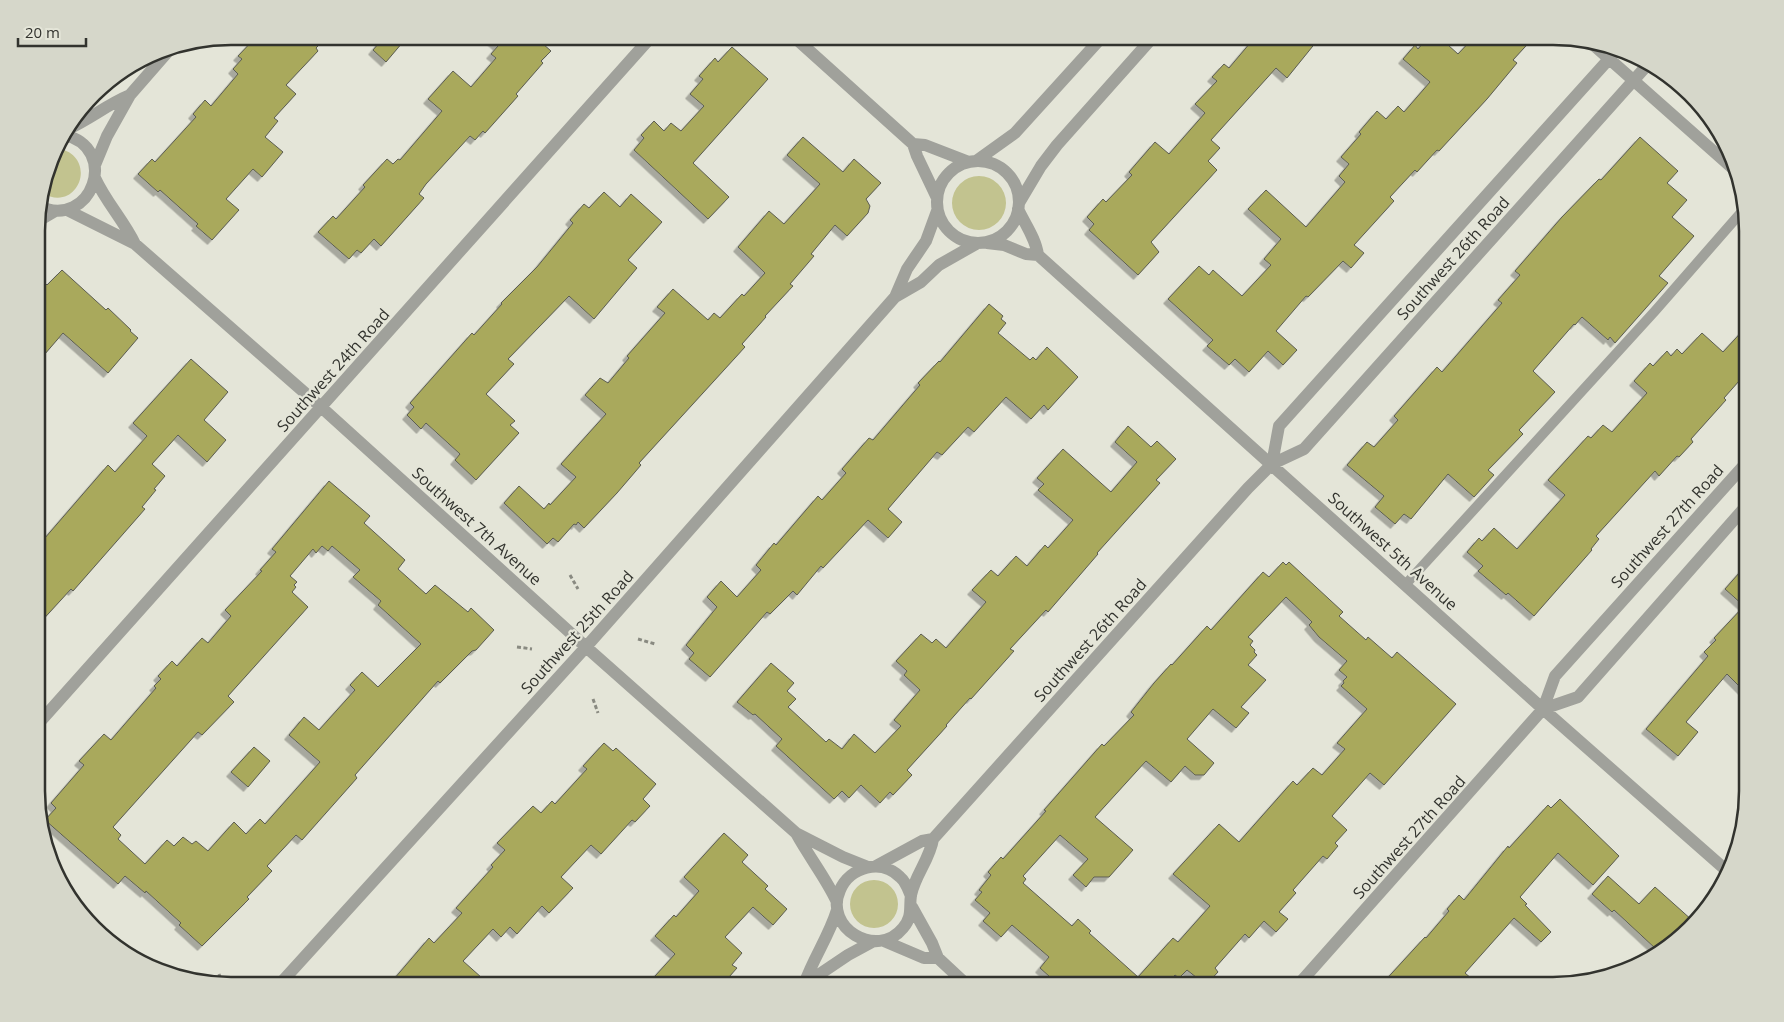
<svg xmlns="http://www.w3.org/2000/svg" width="1784" height="1022" font-family="'Open Sans',sans-serif">
	<defs>
		<filter id="shadow"><feDropShadow dx="-4.5" dy="4.5" stdDeviation="0" flood-color="#0004"/></filter>
	</defs>
	<rect width="100%" height="100%" fill="#e4e5d8"/>
	<path fill="#c2c38f" d="M 55,148 C 100,153 80,215 42,193 Z
		M952 203a27 27 0 1 1 54 0a27 27 0 1 1-54 0Z
		M850 904a24 24 0 1 1 48 0a24 24 0 1 1-48 0Z"/>
	<path fill="#a9a95b" stroke="#5c5d52" fill-rule="evenodd" filter="url(#shadow)" d="M 257,36 L 307,36 L 318,46 L 316,48 L 318,51 L 286,85 L 296,94 L 274,118 L 278,121 L 265,137 L 283,152 L 262,177 L 253,169 L 226,199 L 239,210 L 212,240 L 196,226 L 198,224 L 160,190 L 158,192 L 138,174 L 152,159 L 155,162 L 196,117 L 193,114 L 205,100 L 211,106 L 238,74 L 233,69 L 242,59 L 238,56 Z
		M 385,36 L 408,36 L 386,62 L 373,50 Z
		M 487,36 L 534,36 L 551,51 L 541,61 L 543,63 L 516,94 L 518,96 L 485,133 L 483,131 L 475,140 L 470,136 L 426,184 L 419,194 L 424,198 L 381,246 L 374,239 L 361,253 L 357,250 L 349,259 L 318,232 L 333,216 L 336,219 L 365,187 L 363,185 L 387,159 L 393,164 L 398,159 L 400,160 L 442,111 L 428,99 L 453,71 L 471,87 L 496,58 L 491,54 L 498,46 Z
		M 1256,36 L 1321,36 L 1287,78 L 1276,68 L 1211,140 L 1220,148 L 1208,161 L 1217,170 L 1151,242 L 1159,252 L 1138,275 L 1089,230 L 1094,224 L 1087,217 L 1103,199 L 1106,202 L 1132,175 L 1129,172 L 1155,142 L 1169,154 L 1205,113 L 1195,104 L 1217,81 L 1212,77 L 1224,64 L 1229,68 Z
		M 1429,36 L 1438,36 L 1458,54 L 1475,36 L 1535,36 L 1513,60 L 1517,63 L 1487,99 L 1439,151 L 1437,150 L 1417,172 L 1415,170 L 1390,197 L 1394,201 L 1354,245 L 1364,253 L 1351,268 L 1343,261 L 1308,297 L 1306,296 L 1276,331 L 1297,350 L 1283,365 L 1268,351 L 1249,372 L 1235,359 L 1229,365 L 1207,346 L 1213,340 L 1168,299 L 1199,266 L 1209,275 L 1213,270 L 1242,296 L 1271,265 L 1264,259 L 1281,239 L 1248,209 L 1266,190 L 1306,227 L 1345,182 L 1339,176 L 1349,164 L 1341,157 L 1361,134 L 1359,132 L 1377,111 L 1386,119 L 1398,106 L 1404,112 L 1430,82 L 1403,59 L 1415,45 L 1418,49 Z
		M 732,47 L 768,79 L 693,163 L 729,197 L 708,219 L 634,150 L 644,138 L 641,135 L 654,121 L 664,131 L 671,123 L 681,131 L 704,106 L 690,94 L 703,79 L 699,76 L 715,58 L 718,62 Z
		M 803,137 L 843,172 L 854,159 L 881,183 L 866,199 L 870,206 L 868,213 L 847,236 L 835,225 L 811,254 L 814,256 L 790,284 L 793,286 L 765,316 L 766,317 L 742,344 L 745,347 L 639,463 L 641,465 L 617,493 L 584,528 L 578,522 L 576,525 L 574,524 L 558,542 L 553,538 L 547,544 L 504,503 L 519,486 L 544,509 L 549,503 L 550,505 L 576,477 L 561,464 L 606,414 L 585,395 L 600,378 L 608,383 L 629,358 L 627,356 L 665,313 L 657,307 L 673,289 L 708,320 L 714,313 L 720,318 L 742,294 L 744,296 L 765,273 L 738,247 L 769,211 L 784,224 L 820,184 L 787,155 Z
		M 1640,137 L 1678,171 L 1667,183 L 1687,200 L 1672,217 L 1694,236 L 1659,276 L 1668,283 L 1615,343 L 1610,337 L 1608,340 L 1582,317 L 1575,325 L 1574,324 L 1533,371 L 1555,392 L 1519,430 L 1523,434 L 1488,470 L 1494,475 L 1474,497 L 1448,474 L 1411,519 L 1404,514 L 1395,524 L 1375,507 L 1384,496 L 1347,465 L 1367,442 L 1374,447 L 1398,420 L 1394,416 L 1437,367 L 1442,372 L 1502,303 L 1498,300 L 1520,275 L 1515,271 L 1562,217 L 1599,179 L 1601,180 Z
		M 604,192 L 620,207 L 631,194 L 662,222 L 628,260 L 637,268 L 594,319 L 569,296 L 508,359 L 514,364 L 486,394 L 515,421 L 510,425 L 519,433 L 476,480 L 455,460 L 460,454 L 426,423 L 421,429 L 407,415 L 414,407 L 410,403 L 472,333 L 474,335 L 502,304 L 501,303 L 537,267 L 573,223 L 570,220 L 584,204 L 589,208 Z
		M 62,270 L 106,310 L 108,308 L 131,330 L 130,331 L 138,338 L 108,373 L 63,333 L 38,362 L 38,276 L 47,285 Z
		M 989,304 L 1003,316 L 1001,319 L 1006,323 L 998,333 L 1030,360 L 1033,357 L 1036,360 L 1047,347 L 1078,377 L 1048,410 L 1044,405 L 1031,419 L 1006,397 L 974,432 L 968,427 L 942,455 L 937,452 L 888,509 L 902,522 L 888,538 L 868,520 L 823,568 L 821,566 L 797,595 L 793,591 L 770,614 L 767,612 L 710,677 L 689,659 L 694,653 L 686,645 L 717,607 L 707,597 L 721,581 L 737,597 L 761,570 L 756,565 L 774,543 L 776,545 L 818,496 L 822,500 L 846,473 L 842,469 L 869,438 L 873,440 L 920,385 L 918,383 L 939,361 L 940,362 Z
		M 1747,326 L 1747,372 L 1724,398 L 1726,400 L 1691,439 L 1693,442 L 1679,457 L 1677,456 L 1659,476 L 1655,471 L 1596,536 L 1599,539 L 1591,549 L 1592,550 L 1534,616 L 1508,593 L 1506,595 L 1478,571 L 1483,566 L 1467,552 L 1479,538 L 1482,541 L 1494,528 L 1517,549 L 1565,495 L 1548,480 L 1588,436 L 1591,438 L 1603,425 L 1612,432 L 1647,393 L 1634,381 L 1650,363 L 1653,366 L 1667,351 L 1671,356 L 1677,349 L 1682,354 L 1702,333 L 1723,352 Z
		M 191,359 L 228,392 L 204,420 L 226,440 L 207,462 L 178,435 L 152,464 L 165,476 L 154,489 L 156,490 L 142,507 L 145,509 L 73,591 L 71,589 L 38,625 L 38,546 L 108,465 L 115,472 L 147,436 L 133,423 Z
		M 1128,426 L 1151,447 L 1157,441 L 1176,459 L 1156,480 L 1160,483 L 1097,553 L 1098,554 L 1048,612 L 1046,610 L 1010,649 L 1014,651 L 971,699 L 970,698 L 946,725 L 947,726 L 907,770 L 912,775 L 893,795 L 890,792 L 880,803 L 861,785 L 849,798 L 842,791 L 834,799 L 776,746 L 782,739 L 755,714 L 753,715 L 737,702 L 771,663 L 794,683 L 787,691 L 796,699 L 788,707 L 826,742 L 829,739 L 842,749 L 854,734 L 875,753 L 901,726 L 894,720 L 920,690 L 904,675 L 907,671 L 896,661 L 921,634 L 932,643 L 936,639 L 946,648 L 986,602 L 972,590 L 991,570 L 998,576 L 1016,556 L 1027,566 L 1045,545 L 1048,548 L 1073,520 L 1038,490 L 1044,484 L 1037,478 L 1063,449 L 1111,492 L 1137,462 L 1115,442 Z
		M 329,481 L 370,516 L 364,523 L 405,560 L 398,569 L 426,594 L 435,585 L 468,612 L 471,608 L 494,630 L 476,650 L 472,651 L 440,683 L 438,681 L 355,775 L 357,778 L 302,840 L 296,835 L 267,866 L 272,871 L 247,897 L 249,899 L 202,946 L 179,925 L 181,923 L 146,891 L 145,893 L 125,876 L 118,884 L 45,820 L 56,808 L 51,803 L 84,765 L 79,761 L 104,734 L 111,740 L 156,688 L 154,686 L 161,679 L 158,676 L 172,661 L 177,666 L 202,638 L 208,643 L 231,616 L 225,610 L 262,571 L 260,570 L 276,552 L 272,549 ZM 322,546 L 328,551 L 332,546 L 360,570 L 353,577 L 381,601 L 378,605 L 421,644 L 378,687 L 362,672 L 350,685 L 355,690 L 319,730 L 304,717 L 289,735 L 320,762 L 265,824 L 260,819 L 246,834 L 234,822 L 208,851 L 196,841 L 192,844 L 183,837 L 174,846 L 167,840 L 145,864 L 118,839 L 121,835 L 113,827 L 198,732 L 202,735 L 234,702 L 228,696 L 308,607 L 292,592 L 296,587 L 294,585 L 297,582 L 290,576 L 313,549 L 316,553 Z
		M 1283,562 L 1286,565 L 1289,562 L 1343,612 L 1339,616 L 1366,640 L 1368,637 L 1392,658 L 1397,652 L 1456,704 L 1384,785 L 1370,773 L 1332,816 L 1347,830 L 1335,843 L 1338,846 L 1327,859 L 1323,856 L 1293,890 L 1296,893 L 1279,912 L 1288,919 L 1276,932 L 1264,921 L 1249,938 L 1245,934 L 1215,968 L 1218,972 L 1206,985 L 1187,970 L 1179,978 L 1175,975 L 1165,985 L 1060,986 L 1040,968 L 1049,957 L 1012,925 L 1001,937 L 983,921 L 990,913 L 975,900 L 982,892 L 979,890 L 991,875 L 988,872 L 1001,857 L 1003,859 L 1046,811 L 1044,810 L 1102,744 L 1104,746 L 1134,715 L 1131,712 L 1154,683 L 1171,664 L 1172,665 L 1207,626 L 1211,630 L 1263,572 L 1269,577 ZM 1286,597 L 1312,622 L 1309,625 L 1319,637 L 1347,661 L 1339,670 L 1347,677 L 1343,681 L 1344,683 L 1341,686 L 1367,709 L 1337,743 L 1345,749 L 1322,775 L 1313,768 L 1297,785 L 1293,781 L 1239,842 L 1219,824 L 1173,874 L 1210,906 L 1178,942 L 1173,938 L 1138,977 L 1089,933 L 1091,931 L 1078,919 L 1072,926 L 1023,883 L 1026,879 L 1023,876 L 1060,835 L 1088,859 L 1073,875 L 1086,887 L 1094,877 L 1109,877 L 1133,850 L 1095,817 L 1146,761 L 1171,782 L 1185,766 L 1195,775 L 1204,775 L 1214,763 L 1187,739 L 1213,709 L 1236,728 L 1249,713 L 1241,707 L 1266,680 L 1248,665 L 1257,655 L 1254,652 L 1255,650 L 1250,645 L 1253,641 L 1248,637 Z
		M 1747,564 L 1747,694 L 1727,674 L 1686,722 L 1698,732 L 1678,756 L 1646,729 L 1708,656 L 1704,652 L 1716,640 L 1714,638 L 1744,606 L 1725,589 Z
		M 604,743 L 613,751 L 616,748 L 656,784 L 643,799 L 650,806 L 635,822 L 632,820 L 601,854 L 591,845 L 561,877 L 573,888 L 549,913 L 542,906 L 517,934 L 510,927 L 501,937 L 493,929 L 463,961 L 491,986 L 388,986 L 429,938 L 434,943 L 462,913 L 456,908 L 493,867 L 491,865 L 505,850 L 497,843 L 533,806 L 541,813 L 552,801 L 555,804 L 587,769 L 583,766 Z
		M 254,747 L 270,761 L 248,787 L 231,772 Z
		M 1560,799 L 1619,856 L 1593,885 L 1558,853 L 1520,897 L 1527,904 L 1525,905 L 1551,932 L 1541,942 L 1514,918 L 1465,973 L 1479,985 L 1381,985 L 1425,937 L 1426,938 L 1449,911 L 1447,909 L 1459,895 L 1464,900 L 1508,846 L 1509,848 L 1548,805 L 1551,808 Z
		M 724,833 L 748,855 L 742,862 L 768,886 L 765,889 L 787,909 L 773,925 L 753,907 L 725,937 L 742,953 L 732,965 L 737,968 L 721,986 L 646,986 L 675,954 L 655,936 L 674,915 L 676,917 L 699,891 L 684,877 Z
		M 1608,876 L 1639,904 L 1655,887 L 1693,921 L 1673,942 L 1663,949 L 1659,945 L 1656,949 L 1614,910 L 1612,912 L 1592,894 Z"/>
	<g fill="none" stroke-linecap="round" stroke-linejoin="round">
		<path stroke="#898a81" stroke-width="3" stroke-dasharray="4 2.5" stroke-linecap="butt" d="M 570,575 L 578,589
			M 638,639 L 655,644
			M 517,647 L 532,649
			M 593,699 L 598,713
			M 219,974 L 223,985"/>
		<path stroke="#a0a19b" stroke-width="10" d="M 1406,584 L 1655,311 L 1745,208"/>
		<path stroke="#a0a19b" stroke-width="12" d="M 793,36 L 913,144 L 917,156 L 937,198
			M 1589,41 L 1738,173
			M 68,129 C 90,119 108,104 130,95
			M 913,144 L 925,145 L 969,162
			M937 202a41 41 0 1 1 82 0a41 41 0 1 1-82 0Z
			M 976,161 L 1015,133 L 1103,36
			M 95,165 L 107,136 L 130,95 L 171,48
			M 95,178 C 106,202 124,221 135,244
			M 1019,203 L 1041,166 L 1057,145 L 1154,36
			M 38,206 C 93,231 120,147 64,135
			M 1018,209 C 1025,224 1036,239 1038,255
			M 67,210 L 135,244 L 321,407 L 586,647 L 796,833 L 843,857 L 868,867
			M 38,221 L 55,211
			M 987,243 L 1004,245 L 1026,254 L 1038,255 L 1543,709 L 1727,871
			M 895,297 L 907,269 L 926,241 L 937,211
			M 1272,464 L 1279,426 L 1618,49
			M 1543,709 L 1578,697 L 1747,505
			M 38,724 L 652,36
			M 796,833 C 809,857 826,878 837,902
			M 876,866 L 922,841 L 933,839
			M 911,896 C 908,889 906,882 900,877 C 881,858 850,867 840,890 C 823,928 877,960 903,928 C 913,916 909,908 911,895 C 915,875 930,859 933,839 L 1248,488 L 1272,464 L 1304,449 L 1650,62
			M 912,907 L 932,943 L 938,958 L 968,986
			M 884,941 L 924,958 L 938,958
			M 805,982 C 814,957 829,936 837,910
			M 1298,985 L 1543,709 L 1555,676 L 1747,462
			M 278,986 L 586,647 L 895,297 L 921,282 L 939,265 L 976,244
			M 802,986 L 848,955 L 872,942"/>
	</g>
	<g text-anchor="middle" stroke-width="4.5" stroke-linejoin="round" paint-order="stroke">
		<g font-size="16" fill="#32332e" stroke="#e4e5d8">
			<text transform="translate(1453 258) rotate(-48)" y="6">Southwest 26th Road</text>
			<text transform="translate(333 370) rotate(-48)" y="6">Southwest 24th Road</text>
			<text transform="translate(477 526) rotate(42)" y="6">Southwest 7th Avenue</text>
			<text transform="translate(1667 526) rotate(-48)" y="6">Southwest 27th Road</text>
			<text transform="translate(1393 551) rotate(42)" y="6">Southwest 5th Avenue</text>
			<text transform="translate(577 632) rotate(-48)" y="6">Southwest 25th Road</text>
			<text transform="translate(1090 640) rotate(-48)" y="6">Southwest 26th Road</text>
			<text transform="translate(1409 837) rotate(-48)" y="6">Southwest 27th Road</text>
		</g>
	</g>
	<path d="M0 0H1784V1022H0ZM231 45H1553A186 186 0 0 1 1739 231V791A186 186 0 0 1 1553 977H231A186 186 0 0 1 45 791V231A186 186 0 0 1 231 45Z" fill="#d6d7ca" fill-rule="evenodd"/>
	<path fill="none" stroke="#32332e" stroke-width="2.5" d="M231 45H1553A186 186 0 0 1 1739 231V791A186 186 0 0 1 1553 977H231A186 186 0 0 1 45 791V231A186 186 0 0 1 231 45Z"/>
	<path d="M18 38v8h68v-8" fill="none" stroke="#32332e" stroke-width="2.5"/>
	<text x="25" y="38" font-size="15" fill="#32332e" stroke="#e4e5d8" stroke-width="4" paint-order="stroke">20 m</text>
</svg>
